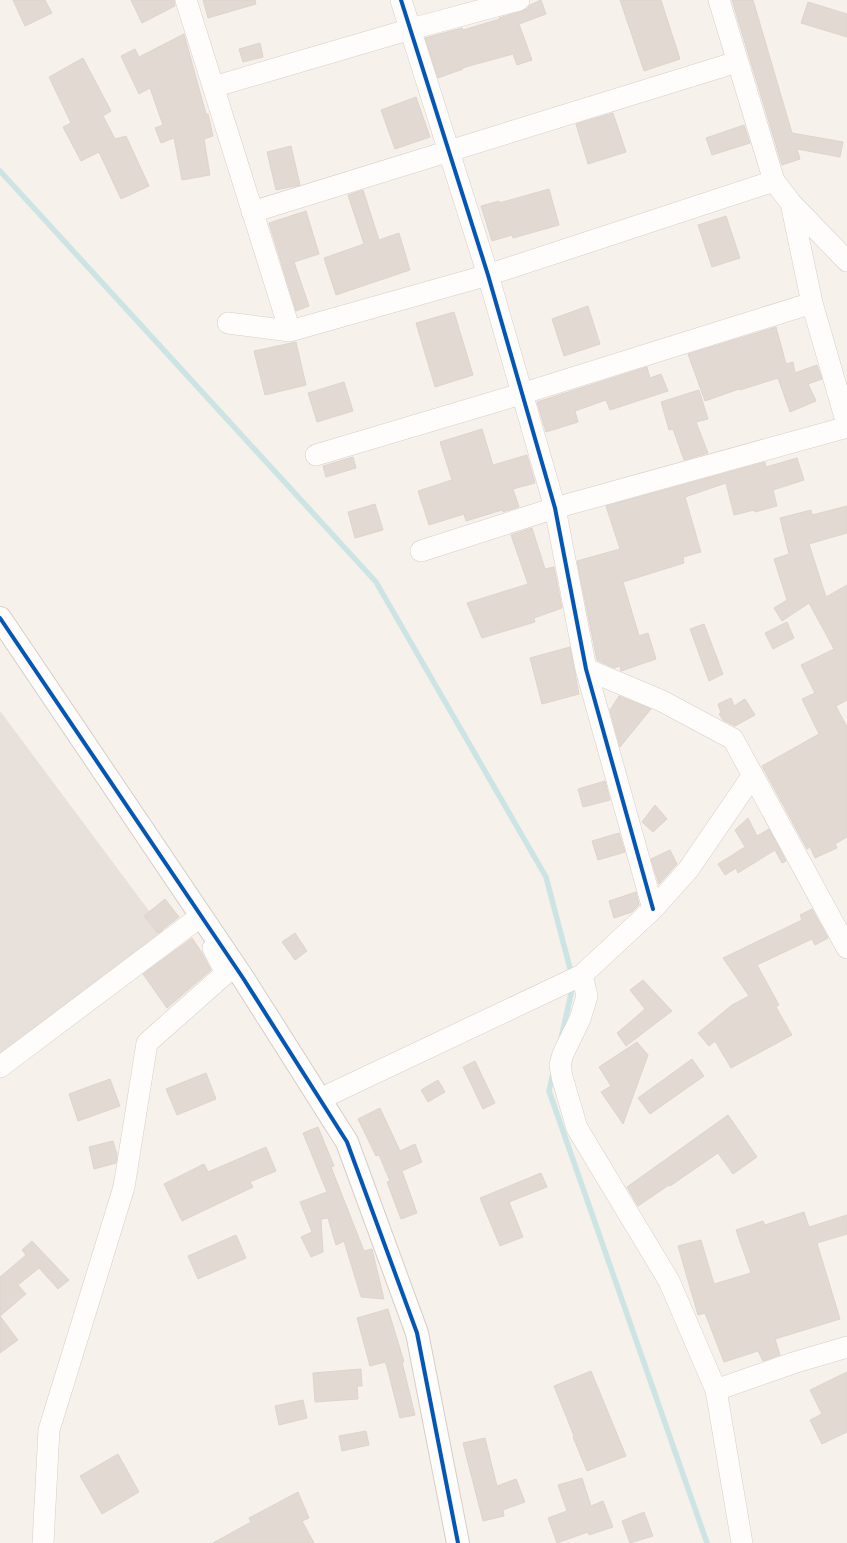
<svg xmlns="http://www.w3.org/2000/svg" width="847" height="1543" font-family="Jost,sans-serif">
	<rect width="100%" height="100%" fill="#f6f1ea"/>
	<path fill="#e8e1db" d="M 0,711 L 164,931 L 0,1056 Z"/>
	<g fill="none" stroke-linecap="round" stroke-linejoin="round">
		<path stroke="#cde4e5" stroke-width="5.5" d="M 0,171 L 376,582 L 546,877 L 572,976
			M 561,1039 L 573,985
			M 553,1073 L 549,1091 L 707,1543"/>
	</g>
	<path fill="#e2d9d2" stroke="#ded4cd" d="M 13,0 L 45,0 L 52,13 L 25,26 Z
		M 131,0 L 174,0 L 175,6 L 142,23 Z
		M 203,0 L 255,0 L 256,4 L 208,18 Z
		M 541,0 L 546,14 L 519,24 L 532,60 L 517,65 L 513,54 L 462,68 L 463,69 L 438,78 L 425,38 L 462,28 L 463,30 L 500,19 L 499,18 L 522,11 L 527,9 L 530,5 Z
		M 620,0 L 661,0 L 680,59 L 644,71 Z
		M 732,0 L 753,0 L 792,133 L 843,142 L 840,157 L 797,149 L 800,159 L 782,165 Z
		M 808,2 L 847,14 L 847,37 L 801,23 Z
		M 184,34 L 206,114 L 208,114 L 213,136 L 204,139 L 210,175 L 182,180 L 174,138 L 161,143 L 155,128 L 163,125 L 150,88 L 139,94 L 121,56 L 135,49 L 139,57 Z
		M 260,43 L 263,57 L 243,62 L 239,49 Z
		M 83,58 L 111,111 L 103,116 L 115,139 L 126,136 L 149,186 L 121,199 L 99,152 L 81,161 L 63,127 L 71,123 L 49,77 Z
		M 416,97 L 430,137 L 395,149 L 381,110 Z
		M 613,113 L 626,152 L 588,164 L 576,124 Z
		M 744,125 L 750,143 L 712,155 L 706,138 Z
		M 291,146 L 300,185 L 276,190 L 267,152 Z
		M 549,189 L 559,225 L 513,238 L 512,235 L 492,241 L 481,206 L 499,201 L 499,203 Z
		M 363,190 L 379,240 L 399,233 L 410,270 L 336,295 L 324,258 L 364,244 L 348,195 Z
		M 306,211 L 319,254 L 294,262 L 309,306 L 296,311 L 269,223 Z
		M 726,216 L 740,258 L 712,267 L 698,225 Z
		M 588,306 L 600,344 L 564,356 L 552,319 Z
		M 454,312 L 473,375 L 435,387 L 416,323 Z
		M 776,327 L 786,364 L 793,362 L 795,373 L 817,365 L 822,379 L 808,384 L 816,401 L 790,412 L 778,378 L 740,390 L 739,389 L 705,401 L 688,354 Z
		M 296,342 L 306,385 L 265,395 L 254,351 Z
		M 647,367 L 650,378 L 661,374 L 668,391 L 610,410 L 606,400 L 575,411 L 578,422 L 546,432 L 537,402 Z
		M 344,382 L 353,411 L 317,422 L 308,393 Z
		M 699,390 L 708,419 L 696,422 L 708,453 L 684,460 L 673,429 L 669,430 L 661,402 Z
		M 482,429 L 493,465 L 527,455 L 535,483 L 513,489 L 519,507 L 503,512 L 502,510 L 466,521 L 464,514 L 429,525 L 418,491 L 452,480 L 440,442 Z
		M 353,457 L 356,468 L 326,477 L 323,466 Z
		M 797,458 L 804,480 L 773,490 L 777,506 L 755,512 L 754,510 L 734,515 L 726,483 L 685,497 L 701,552 L 683,557 L 684,563 L 623,582 L 639,636 L 648,633 L 656,659 L 621,671 L 620,666 L 614,668 L 597,660 L 577,561 L 620,549 L 606,506 L 765,462 L 766,467 Z
		M 375,504 L 383,530 L 355,538 L 348,512 Z
		M 847,506 L 847,533 L 809,544 L 826,597 L 847,585 L 847,700 L 836,706 L 847,727 L 847,837 L 835,844 L 837,848 L 815,858 L 810,847 L 807,849 L 762,766 L 819,734 L 802,699 L 815,693 L 801,665 L 834,649 L 809,603 L 782,621 L 774,608 L 787,600 L 774,559 L 789,554 L 780,518 L 811,510 L 812,515 Z
		M 532,528 L 545,569 L 554,567 L 562,608 L 534,618 L 535,622 L 482,638 L 467,603 L 528,584 L 511,535 Z
		M 787,622 L 794,638 L 773,649 L 765,633 Z
		M 704,624 L 723,674 L 709,681 L 690,629 Z
		M 570,647 L 579,694 L 542,704 L 530,658 Z
		M 619,696 L 651,709 L 620,747 L 610,710 Z
		M 731,698 L 734,706 L 745,699 L 755,715 L 735,726 L 723,720 L 719,714 L 721,713 L 718,704 Z
		M 605,781 L 610,800 L 583,807 L 578,789 Z
		M 655,805 L 667,819 L 653,832 L 642,822 Z
		M 748,818 L 757,836 L 769,829 L 786,861 L 782,863 L 775,850 L 738,873 L 736,868 L 725,875 L 718,864 L 745,847 L 735,830 Z
		M 619,833 L 625,852 L 598,860 L 592,841 Z
		M 670,850 L 677,864 L 659,884 L 651,859 Z
		M 636,892 L 639,905 L 632,912 L 614,918 L 609,901 Z
		M 165,899 L 179,917 L 158,933 L 144,916 Z
		M 812,909 L 828,938 L 815,945 L 812,939 L 757,965 L 779,1005 L 776,1007 L 792,1035 L 731,1068 L 715,1041 L 709,1046 L 698,1033 L 732,1005 L 749,996 L 723,958 L 802,920 L 800,915 Z
		M 295,933 L 307,951 L 295,960 L 282,942 Z
		M 192,938 L 202,953 L 211,970 L 167,1008 L 143,974 Z
		M 643,980 L 672,1011 L 626,1046 L 617,1033 L 645,1009 L 630,990 Z
		M 637,1042 L 648,1055 L 623,1124 L 601,1092 L 611,1086 L 599,1067 Z
		M 692,1059 L 704,1076 L 650,1114 L 638,1098 Z
		M 475,1061 L 495,1103 L 483,1109 L 463,1067 Z
		M 206,1073 L 216,1099 L 177,1115 L 166,1089 Z
		M 110,1079 L 120,1106 L 78,1121 L 69,1094 Z
		M 438,1080 L 445,1092 L 428,1102 L 421,1090 Z
		M 380,1108 L 400,1151 L 415,1144 L 422,1162 L 402,1171 L 417,1213 L 401,1219 L 387,1182 L 390,1181 L 379,1155 L 376,1156 L 358,1119 Z
		M 728,1115 L 757,1157 L 733,1174 L 718,1153 L 670,1186 L 669,1185 L 638,1206 L 627,1187 Z
		M 318,1127 L 334,1166 L 331,1167 L 364,1251 L 372,1249 L 384,1299 L 361,1297 L 344,1241 L 336,1245 L 328,1218 L 321,1219 L 323,1252 L 311,1257 L 301,1237 L 312,1232 L 300,1202 L 327,1192 L 303,1133 Z
		M 113,1141 L 117,1155 L 116,1163 L 94,1169 L 89,1147 Z
		M 266,1147 L 276,1171 L 250,1182 L 253,1187 L 182,1221 L 164,1184 L 204,1164 L 208,1172 Z
		M 541,1173 L 547,1187 L 509,1202 L 523,1237 L 500,1246 L 480,1198 Z
		M 804,1212 L 809,1227 L 847,1215 L 847,1234 L 817,1243 L 840,1319 L 775,1339 L 780,1355 L 763,1361 L 758,1351 L 724,1362 L 705,1313 L 698,1315 L 678,1246 L 701,1240 L 714,1284 L 751,1273 L 736,1230 L 763,1221 L 765,1225 Z
		M 236,1235 L 246,1258 L 198,1279 L 188,1256 Z
		M 32,1241 L 69,1280 L 58,1289 L 39,1268 L 18,1285 L 26,1294 L 0,1316 L 0,1277 L 26,1255 L 22,1250 Z
		M 388,1309 L 404,1362 L 402,1362 L 415,1415 L 400,1418 L 387,1367 L 385,1362 L 370,1366 L 357,1318 Z
		M 0,1316 L 18,1340 L 0,1353 Z
		M 361,1369 L 362,1386 L 357,1386 L 358,1399 L 315,1402 L 313,1373 Z
		M 591,1371 L 626,1456 L 587,1471 L 573,1437 L 574,1436 L 554,1386 Z
		M 847,1372 L 847,1432 L 822,1444 L 810,1420 L 822,1414 L 810,1390 Z
		M 303,1400 L 307,1418 L 279,1425 L 275,1406 Z
		M 366,1431 L 369,1445 L 342,1451 L 339,1436 Z
		M 485,1438 L 497,1486 L 516,1479 L 525,1502 L 503,1510 L 504,1516 L 483,1521 L 463,1443 Z
		M 118,1454 L 139,1492 L 102,1514 L 80,1476 Z
		M 582,1478 L 591,1506 L 603,1501 L 613,1527 L 589,1535 L 588,1532 L 557,1543 L 548,1518 L 567,1511 L 558,1485 Z
		M 298,1492 L 309,1518 L 302,1521 L 314,1543 L 213,1543 L 251,1522 L 249,1518 Z
		M 644,1512 L 653,1536 L 630,1543 L 622,1521 Z"/>
	<g fill="none" stroke-linecap="round" stroke-linejoin="round">
		<defs>
			<path id="minor" d="M 186,0 L 290,331
				M 401,0 L 488,275 L 555,508 L 586,669 L 653,909
				M 719,0 L 774,181 L 791,203 L 812,303 L 847,424
				M 213,87 L 411,29 L 519,0
				M 791,203 L 847,261
				M 252,212 L 737,62
				M 228,323 L 290,331 L 488,275 L 774,181
				M 316,455 L 521,394 L 812,303
				M 421,551 L 555,508 L 847,427
				M 586,669 L 662,701 L 733,739 L 847,948
				M 582,975 L 587,996 L 580,1019 L 563,1054 L 560,1065 L 562,1077 L 577,1128 L 669,1281 L 716,1390 L 742,1543
				M 0,1067 L 201,916
				M 320,1099 L 582,975 L 653,909 L 688,870 L 753,775
				M 716,1390 L 793,1363 L 847,1347
				M 43,1543 L 49,1430 L 124,1187 L 147,1043 L 226,973 L 213,948"/>
			<path id="tertiary" d="M 0,618 L 243,978 L 347,1142 L 417,1333 L 458,1543"/>
		</defs>
		<use href="#minor" stroke="#d5cec8" stroke-width="22"/>
		<use href="#tertiary" stroke="#d5cec8" stroke-width="24"/>
		<use href="#minor" stroke="#fefdfc" stroke-width="21"/>
		<use href="#tertiary" stroke="#fefdfc" stroke-width="22"/>
		<defs>
			<path id="cycleway" d="M 401,0 L 488,275 L 555,508 L 586,669 L 653,909
				M 0,618 L 243,978 L 347,1142 L 417,1333 L 458,1543"/>
		</defs>
		<use href="#cycleway" stroke="#fef6eb" stroke-width="6"/>
		<use href="#cycleway" stroke="#0057b8" stroke-width="4"/>
	</g>
</svg>
